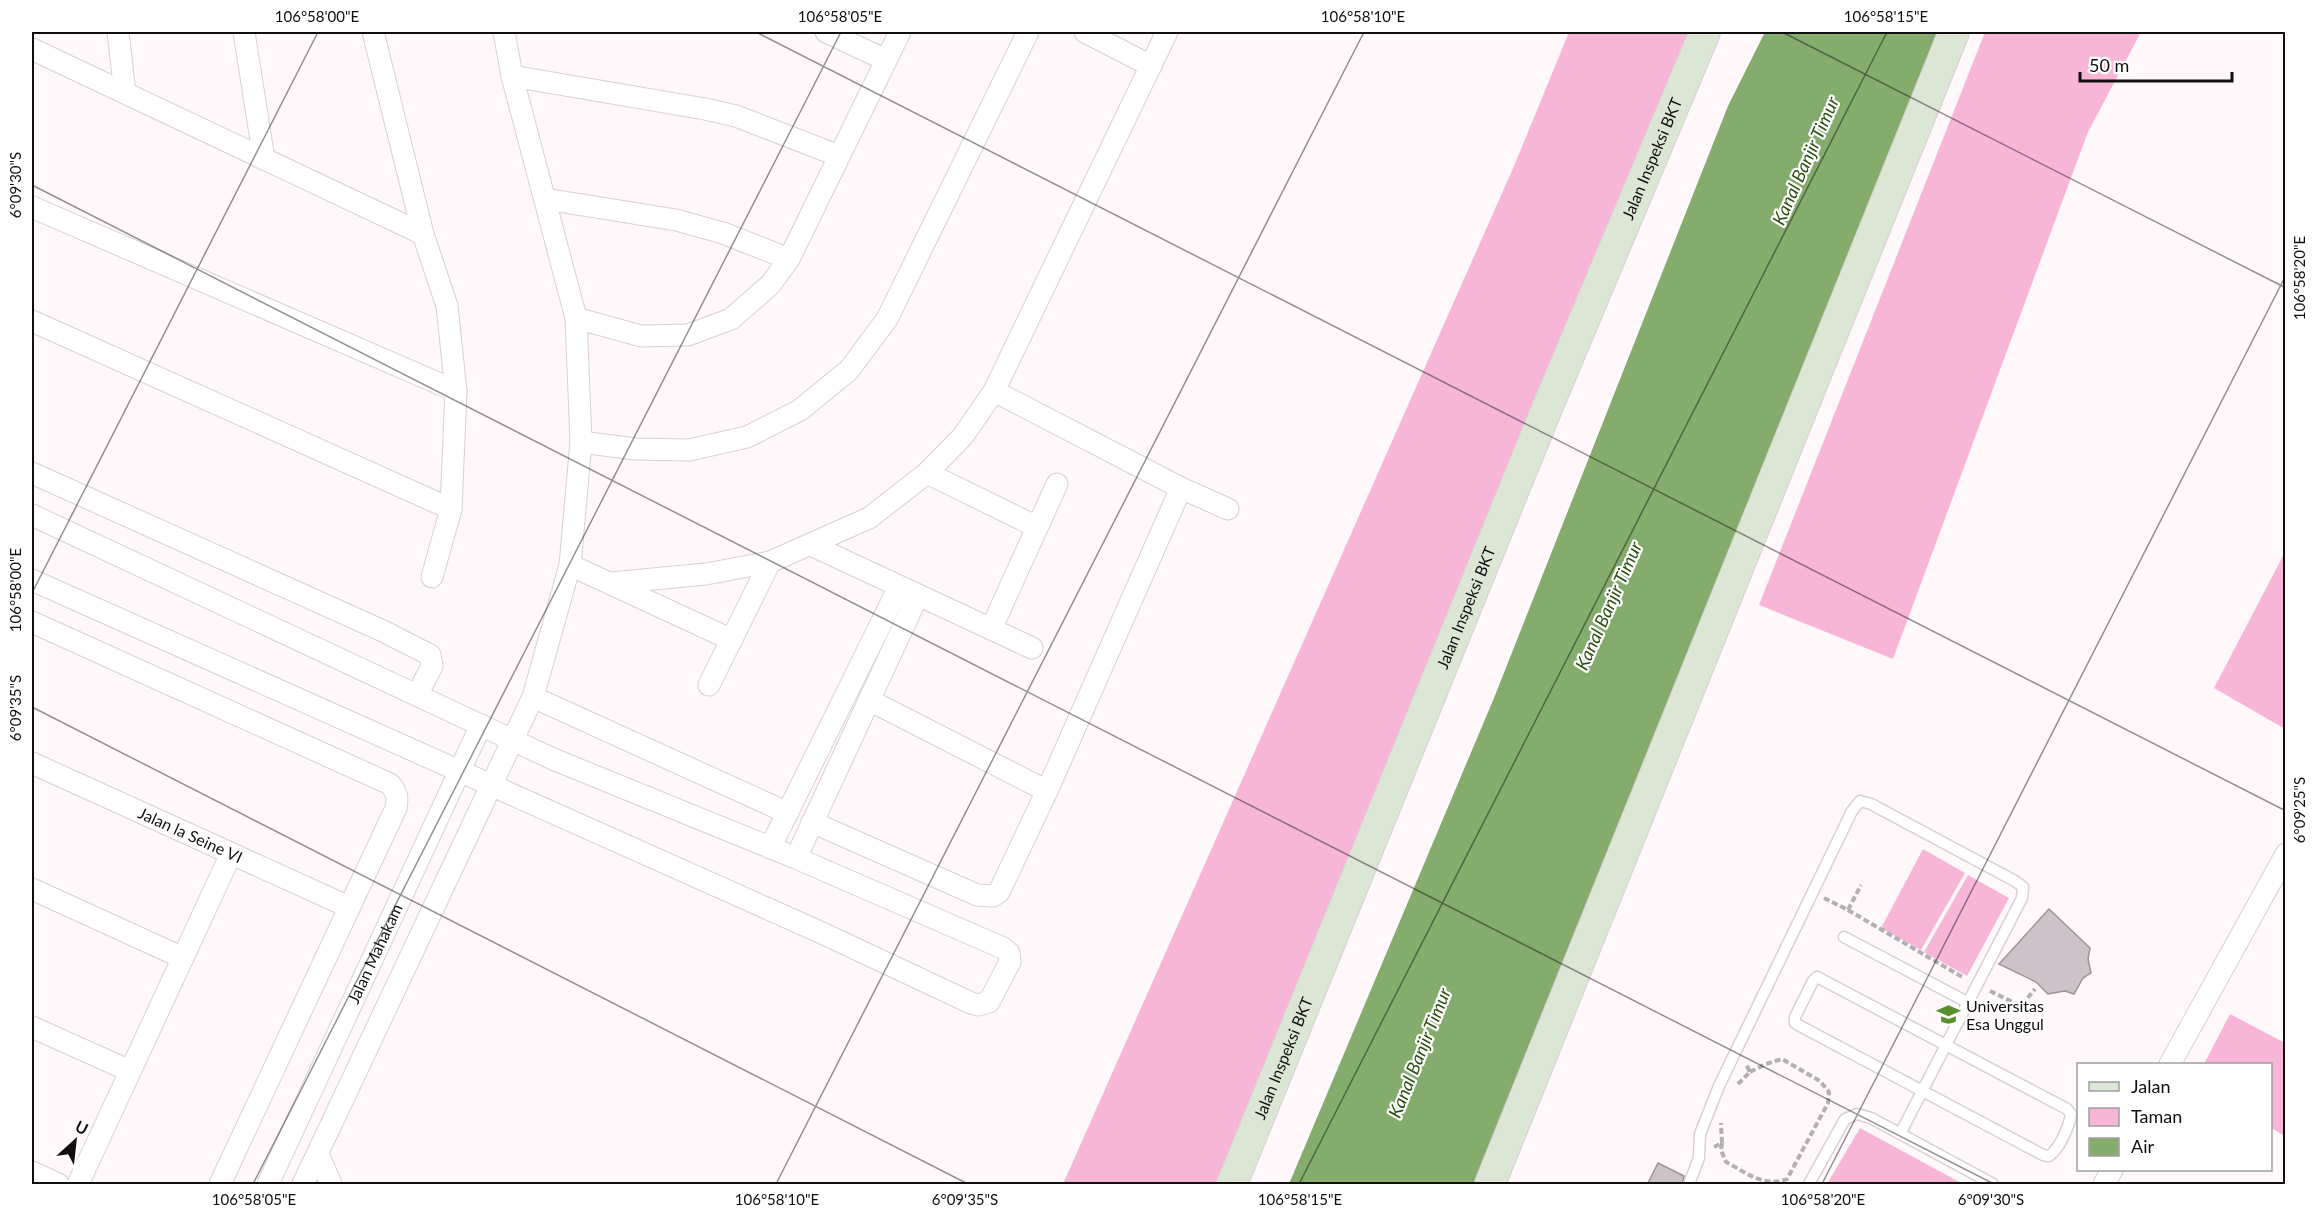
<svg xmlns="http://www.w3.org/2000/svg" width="2317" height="1216" font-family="Lato,sans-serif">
	<rect width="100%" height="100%" fill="#fef8fb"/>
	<path fill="#f7b6d8" d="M 1569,32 L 1706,32 L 1232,1184 L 1063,1184 L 1514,166 Z
		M 1985,32 L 2141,32 L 2088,132 L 1893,659 L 1759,605 Z
		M 2285,552 L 2285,729 L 2214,688 Z
		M 1923,849 L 1965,873 L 1921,950 L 1881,928 Z
		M 1968,875 L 2009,898 L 1967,976 L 1924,952 Z
		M 2230,1014 L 2285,1043 L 2285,1136 L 2271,1128 L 2270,1064 L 2204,1064 Z
		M 1860,1128 L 1963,1184 L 1827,1184 Z"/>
	<path fill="#84ac6d" d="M 1765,32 L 1945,32 L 1484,1184 L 1289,1184 L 1494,698 L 1728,106 Z"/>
	<path fill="#ccc2c7" stroke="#9d9499" stroke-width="1.5" d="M 2049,909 L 2090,948 L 2088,959 L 2091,973 L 2083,978 L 2074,994 L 2065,991 L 2048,994 L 2036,982 L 1999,964 Z
		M 1658,1163 L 1684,1176 L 1682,1185 L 1647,1185 Z"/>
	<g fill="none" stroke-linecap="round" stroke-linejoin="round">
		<defs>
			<path id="lane" d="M 1844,937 L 1967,1002
				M 1817,977 L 2067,1109 L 2071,1114 C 2069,1127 2060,1148 2049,1156 L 2043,1155 L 1800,1026 L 1795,1023 L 1795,1017 L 1813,981 Z
				M 1689,1184 L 1699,1158 L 1700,1134 L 1719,1086 L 1852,811 L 1860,801 L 1871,804 L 2015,881 L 2023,887 L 2022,898 L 1900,1134
				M 1809,1184 L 1845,1119 L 1857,1114 L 1871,1118 L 1993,1184"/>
			<g id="street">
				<path d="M 118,32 L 125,93"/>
				<path d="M 244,32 L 264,159"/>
				<path d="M 373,32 L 423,234 L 447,306 L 456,391 L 451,509 L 432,577"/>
				<path d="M 504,32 L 512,76 L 576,318 L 581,442 L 570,565 L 533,697 L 788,813"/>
				<path d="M 826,32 L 886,60"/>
				<path d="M 1085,32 L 1151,66"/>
				<path d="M 32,49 L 423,234"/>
				<path d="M 512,76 L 705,109 L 736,116 L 839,156"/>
				<path d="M 545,199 L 676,220 L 723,233 L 789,259"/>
				<path d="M 32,207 L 456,391"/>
				<path d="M 576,318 L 641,336 L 688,335 L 731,319 L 770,285 L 789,259 L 900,32"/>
				<path d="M 32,321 L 451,509"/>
				<path d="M 994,391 L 1181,488 L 1228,509"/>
				<path d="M 581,442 L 635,449 L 689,450 L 747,437 L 800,410 L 849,370 L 887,319 L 1028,32"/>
				<path d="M 32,473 L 383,631 L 430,655 L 432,666 L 417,695"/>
				<path d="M 927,473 L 1037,527"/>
				<path d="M 32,515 L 553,759 L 796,858 L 1003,948 L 1009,953 L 1010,962 L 989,1002 L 978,1005 L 971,1003 L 822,933 L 32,580"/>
				<path d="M 811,545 L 1032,648"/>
				<path d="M 570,565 L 732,640"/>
				<path d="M 611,583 L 706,574 L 770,562 L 869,518 L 927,473 L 963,436 L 994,391 L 1167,32"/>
				<path d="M 32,622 L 390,784 C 397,792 398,798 396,808 L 220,1184"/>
				<path d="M 991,629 L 1057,484"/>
				<path d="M 709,685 L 770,562"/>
				<path d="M 869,700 L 1047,791"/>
				<path id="s1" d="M 32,763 L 349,907"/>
				<path d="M 812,822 L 977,895 L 993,896 L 999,892 L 1047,791 L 1181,488"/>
				<path d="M 770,848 L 899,587"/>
				<path d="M 796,858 L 918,595"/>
				<path d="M 32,889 L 183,958"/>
				<path d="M 32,1027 L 130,1071"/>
				<path d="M 2170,1064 L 2286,854"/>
				<path d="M 318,1154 L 331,1184"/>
				<path d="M 32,1172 L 58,1184"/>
				<path d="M 78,1184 L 231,854"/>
				<path id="s2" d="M 268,1184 L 481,725"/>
				<path d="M 303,1184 L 533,697"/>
				<path d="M 2104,1184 L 2112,1170"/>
			</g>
			<g id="secondary">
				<path id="s3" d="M 1232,1184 L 1548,406 L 1705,32"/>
				<path d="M 1490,1184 L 1954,32"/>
			</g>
		</defs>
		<use href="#lane" stroke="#d9cfd4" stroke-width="13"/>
		<use href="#street" stroke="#d9cfd4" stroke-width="23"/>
		<use href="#secondary" stroke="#d9cfd4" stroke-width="32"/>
		<path stroke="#b4afb2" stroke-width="4" stroke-dasharray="6 3" stroke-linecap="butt" d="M 1824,898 L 1848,910 L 1861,885
			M 1848,910 L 1964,978
			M 1990,991 L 2021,1006 L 2035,989
			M 1738,1084 L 1750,1072 L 1746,1064
			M 1722,1143 L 1721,1150 L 1726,1162 C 1745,1172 1764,1188 1787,1179 L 1828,1103 L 1829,1092 L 1820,1081 L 1782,1059 L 1766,1064 L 1750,1072
			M 1714,1147 L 1722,1143 L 1721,1123"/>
		<use href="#lane" stroke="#fff" stroke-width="10"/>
		<use href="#street" stroke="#fff" stroke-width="21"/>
		<use href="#secondary" stroke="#dbe6d5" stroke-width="30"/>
	</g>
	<path fill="none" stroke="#110e10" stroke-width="1.5" stroke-opacity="0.45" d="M 756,32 L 2286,811M 1782,32 L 2286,288M 32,185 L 1994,1184M 32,593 L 318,32M 32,707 L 968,1184M 253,1184 L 841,32M 776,1184 L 1364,32M 1299,1184 L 1887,32M 1822,1184 L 2286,275"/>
	<defs>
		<symbol id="university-bare" viewBox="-9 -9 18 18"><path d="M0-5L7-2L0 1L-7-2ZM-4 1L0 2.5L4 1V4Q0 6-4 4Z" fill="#57912e" stroke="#fff" stroke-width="2.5" paint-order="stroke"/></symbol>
	</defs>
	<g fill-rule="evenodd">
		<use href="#university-bare" x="1932" y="998" width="33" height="33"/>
	</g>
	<g text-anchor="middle" stroke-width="4.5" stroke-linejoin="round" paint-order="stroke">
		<g font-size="16" fill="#110e10" stroke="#fff">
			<text dy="6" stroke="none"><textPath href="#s3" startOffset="1108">Jalan Inspeksi BKT</textPath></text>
			<text dy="6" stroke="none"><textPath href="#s3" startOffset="622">Jalan Inspeksi BKT</textPath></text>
			<text dy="6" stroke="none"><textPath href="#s1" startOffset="174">Jalan la Seine VI</textPath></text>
			<text dy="6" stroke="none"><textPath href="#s2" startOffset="254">Jalan Mahakam</textPath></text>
			<text dy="6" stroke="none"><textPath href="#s3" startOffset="136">Jalan Inspeksi BKT</textPath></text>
		</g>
		<g font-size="16" fill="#110e10" stroke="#fff" text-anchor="start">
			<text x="1966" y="1012">Universitas<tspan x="1966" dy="18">Esa Unggul</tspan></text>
		</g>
		<g font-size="18" font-style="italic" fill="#2a4f0c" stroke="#fff">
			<text transform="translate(1806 161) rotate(-66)" y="6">Kanal Banjir Timur</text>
			<text transform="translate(1609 606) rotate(-66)" y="6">Kanal Banjir Timur</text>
			<text transform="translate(1420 1053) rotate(-68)" y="6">Kanal Banjir Timur</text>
		</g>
	</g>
	<rect width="2317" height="1216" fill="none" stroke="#ffffff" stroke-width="66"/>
	<rect x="2077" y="1063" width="195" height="108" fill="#ffffff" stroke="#a09f9f" stroke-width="1.5"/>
	<rect x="2089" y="1082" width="30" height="9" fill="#dbe6d5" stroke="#a09f9f" stroke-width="1.5"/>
	<text x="2131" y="1093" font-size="18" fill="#110e10">Jalan</text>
	<rect x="2089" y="1108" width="30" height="18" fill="#f7b6d8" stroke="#a09f9f" stroke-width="1.5"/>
	<text x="2131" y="1123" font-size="18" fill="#110e10">Taman</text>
	<rect x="2089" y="1138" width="30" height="18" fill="#84ac6d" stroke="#a09f9f" stroke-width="1.5"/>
	<text x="2131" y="1153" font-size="18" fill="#110e10">Air</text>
	<g transform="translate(75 1141) rotate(27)" stroke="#ffffff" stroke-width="4.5" paint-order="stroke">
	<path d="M0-4.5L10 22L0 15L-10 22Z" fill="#110e10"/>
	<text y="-9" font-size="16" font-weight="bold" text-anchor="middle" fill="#110e10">U</text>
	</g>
	<path d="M2080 72v9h152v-9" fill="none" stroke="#110e10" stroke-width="3"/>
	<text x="2089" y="72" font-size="18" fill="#110e10" stroke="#ffffff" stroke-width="4.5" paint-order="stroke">50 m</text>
	<rect x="33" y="33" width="2251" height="1150" fill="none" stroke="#110e10" stroke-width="2"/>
	<g font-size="15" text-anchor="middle" fill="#110e10">
		<text x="317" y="22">106°58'00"E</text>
		<text x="840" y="22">106°58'05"E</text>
		<text x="1363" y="22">106°58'10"E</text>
		<text x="1886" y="22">106°58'15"E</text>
		<text transform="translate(16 185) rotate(-90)" y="5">6°09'30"S</text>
		<text transform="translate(2300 278) rotate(-90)" y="5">106°58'20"E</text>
		<text transform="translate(16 590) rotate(-90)" y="5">106°58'00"E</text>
		<text transform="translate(16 708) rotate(-90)" y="5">6°09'35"S</text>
		<text transform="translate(2300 810) rotate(-90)" y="5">6°09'25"S</text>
		<text x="254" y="1205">106°58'05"E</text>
		<text x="777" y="1205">106°58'10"E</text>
		<text x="965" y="1205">6°09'35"S</text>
		<text x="1300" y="1205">106°58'15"E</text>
		<text x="1823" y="1205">106°58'20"E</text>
		<text x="1991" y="1205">6°09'30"S</text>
	</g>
</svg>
